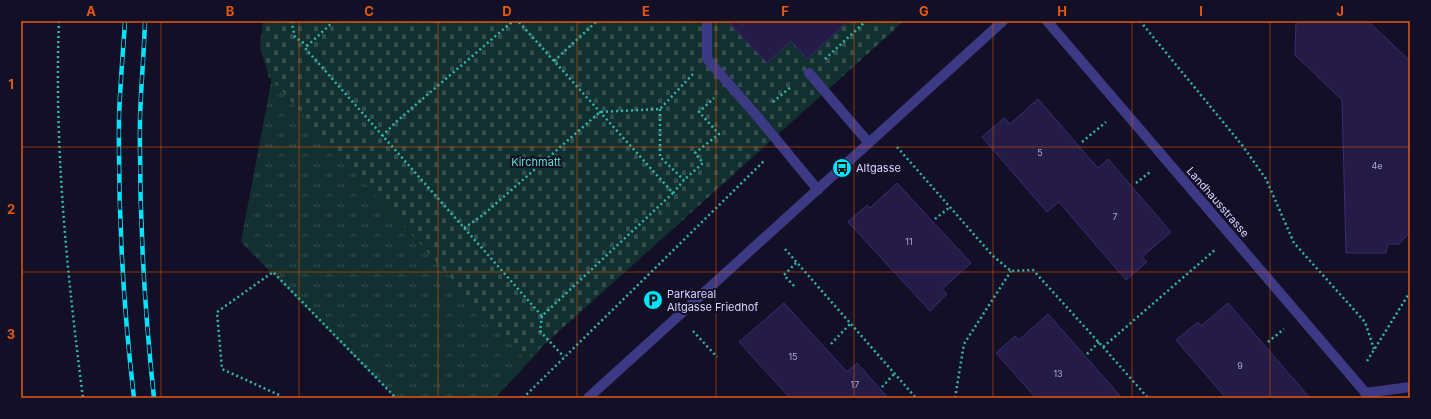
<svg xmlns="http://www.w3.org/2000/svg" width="1431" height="419" font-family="Inter,sans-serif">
	<defs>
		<pattern id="grass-tufts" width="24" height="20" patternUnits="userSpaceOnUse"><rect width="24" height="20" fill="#12302f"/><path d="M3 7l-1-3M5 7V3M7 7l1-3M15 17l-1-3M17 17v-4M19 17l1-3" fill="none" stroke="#344d4e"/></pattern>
		<pattern id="cemetery-stones" width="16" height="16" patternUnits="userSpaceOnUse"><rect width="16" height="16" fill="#12302f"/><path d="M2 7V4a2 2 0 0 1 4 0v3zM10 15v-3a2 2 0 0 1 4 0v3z" fill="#344d4e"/></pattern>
	</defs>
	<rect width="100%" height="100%" fill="#130f26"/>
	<path fill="url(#grass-tufts)" d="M 276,56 L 540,350 L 495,398 L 395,398 L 241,242 Z"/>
	<path fill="url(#cemetery-stones)" d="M 263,21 L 904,21 L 526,361 L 269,77 L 260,47 Z"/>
	<path fill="#241b47" stroke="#3b2d73" d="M 727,21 L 848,21 L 807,59 L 791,41 L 767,63 Z
		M 1296,21 L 1368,21 L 1410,61 L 1410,232 L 1399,244 L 1388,244 L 1386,253 L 1346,253 L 1342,100 L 1295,55 Z
		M 1038,99 L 1098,168 L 1108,159 L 1171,232 L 1142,257 L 1147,262 L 1126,280 L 1059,202 L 1047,212 L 982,137 L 1004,118 L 1010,124 Z
		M 897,183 L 971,263 L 942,289 L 947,294 L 930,311 L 848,222 L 867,205 L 870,208 Z
		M 784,303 L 847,372 L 857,363 L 888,398 L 790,398 L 739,342 Z
		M 1228,303 L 1310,398 L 1226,398 L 1176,340 L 1198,322 L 1201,326 Z
		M 1048,314 L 1122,398 L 1036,398 L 996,353 L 1015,336 L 1019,340 Z"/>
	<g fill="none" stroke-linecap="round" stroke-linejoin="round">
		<path stroke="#2fb8b0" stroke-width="2.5" stroke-dasharray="2 3" stroke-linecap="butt" d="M 59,21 C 54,147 67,273 83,398
			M 291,21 L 295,37 L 308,46
			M 334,21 L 305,48 L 542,316 L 673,193 L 518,21
			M 1140,21 L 1242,145 L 1266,179 L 1294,243 L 1365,322 L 1374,349
			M 825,59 L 866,21
			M 554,61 L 597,21
			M 773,102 L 792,86
			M 660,109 L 660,157 L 684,180
			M 382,136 L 397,121 L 513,21
			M 1082,142 L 1106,122
			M 897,147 L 993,256 L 1011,271 L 1033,270 L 1103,347 L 1216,249
			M 1136,183 L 1150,172
			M 673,193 L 684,180 L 703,163 L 695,153 L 719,134 L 699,112 L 714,98
			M 935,219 L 950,207
			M 464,228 L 483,215 L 600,112 L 660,109 L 693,74
			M 785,249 L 916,398
			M 794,286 L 784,275 L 796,263
			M 542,316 L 540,331 L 564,357
			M 693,331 L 717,357
			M 1268,342 L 1284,329
			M 831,344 L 850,324
			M 1103,347 L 1148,398
			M 1087,354 L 1099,342
			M 1367,361 L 1410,292
			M 882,387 L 894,374
			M 279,395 L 222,369 L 217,312 L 273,272 L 396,398
			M 523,398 L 765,160
			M 955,398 L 964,344 L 1011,271"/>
		<path stroke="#3d3a85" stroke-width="10" d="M 707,21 L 707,59 L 756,115 L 818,190
			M 1047,21 L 1370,398
			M 809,73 L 869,143
			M 1365,393 L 1410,387
			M 588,398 L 1003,21"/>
		<defs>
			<path id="rail" d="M 125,21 C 123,53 120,86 119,118 C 118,212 123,305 134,398
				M 145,21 C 144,53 141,86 140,118 C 139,212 144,305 154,398"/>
		</defs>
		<use href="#rail" stroke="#00e5ff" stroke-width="4.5"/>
		<use href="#rail" stroke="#130f26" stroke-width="3" stroke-dasharray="9" stroke-linecap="butt"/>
	</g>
	<path fill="none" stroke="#e8590c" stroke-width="1" stroke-opacity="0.55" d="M 161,21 L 161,398M 299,21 L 299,398M 438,21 L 438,398M 577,21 L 577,398M 716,21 L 716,398M 854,21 L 854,398M 993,21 L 993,398M 1132,21 L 1132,398M 1270,21 L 1270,398M 21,147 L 1410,147M 21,272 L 1410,272"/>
	<defs>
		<symbol id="bus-disc" viewBox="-11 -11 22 22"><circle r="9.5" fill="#00e5ff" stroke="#130f26"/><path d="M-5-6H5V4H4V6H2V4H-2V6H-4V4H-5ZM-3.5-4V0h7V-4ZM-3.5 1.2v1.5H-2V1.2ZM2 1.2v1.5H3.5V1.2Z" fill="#111"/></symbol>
		<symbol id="parking-disc" viewBox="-11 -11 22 22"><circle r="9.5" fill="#00e5ff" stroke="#130f26"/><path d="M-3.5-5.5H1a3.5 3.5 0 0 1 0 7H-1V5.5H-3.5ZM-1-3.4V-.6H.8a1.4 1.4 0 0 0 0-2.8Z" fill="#111"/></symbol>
	</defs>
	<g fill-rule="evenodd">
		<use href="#bus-disc" x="831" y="157" width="22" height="22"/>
		<use href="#parking-disc" x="642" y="289" width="22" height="22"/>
	</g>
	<g text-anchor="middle" stroke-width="4" stroke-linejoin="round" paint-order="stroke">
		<g font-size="9" fill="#aca6d1">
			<text x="1040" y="156">5</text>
			<text x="1377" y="169">4e</text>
			<text x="1115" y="220">7</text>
			<text x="909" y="245">11</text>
			<text x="793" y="360">15</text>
			<text x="1240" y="369">9</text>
			<text x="1058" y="377">13</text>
			<text x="855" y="388">17</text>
		</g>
		<g font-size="11" fill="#5fe0c0" stroke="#130f26">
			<text x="536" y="166">Kirchmatt</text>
		</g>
		<g font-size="11" fill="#d9d4ff" stroke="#130f26" text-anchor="start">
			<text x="856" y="172">Altgasse</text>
			<text x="667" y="298">Parkareal<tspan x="667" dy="13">Altgasse Friedhof</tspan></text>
		</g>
		<g font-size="11" fill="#d9d4ff" stroke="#130f26">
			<text transform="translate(1218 202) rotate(49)" y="4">Landhausstrasse</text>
		</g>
	</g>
	<rect width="1431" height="419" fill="none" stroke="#130f26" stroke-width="44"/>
	<rect x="22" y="22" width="1387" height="375" fill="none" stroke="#e8590c" stroke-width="1.5"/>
	<g font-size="13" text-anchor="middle" font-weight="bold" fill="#e8590c">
		<text x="91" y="16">A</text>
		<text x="230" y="16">B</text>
		<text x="369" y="16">C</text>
		<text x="507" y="16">D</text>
		<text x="646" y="16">E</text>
		<text x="785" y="16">F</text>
		<text x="924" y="16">G</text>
		<text x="1062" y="16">H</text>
		<text x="1201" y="16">I</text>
		<text x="1340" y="16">J</text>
		<text x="11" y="89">1</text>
		<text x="11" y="214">2</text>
		<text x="11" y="339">3</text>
	</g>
</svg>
